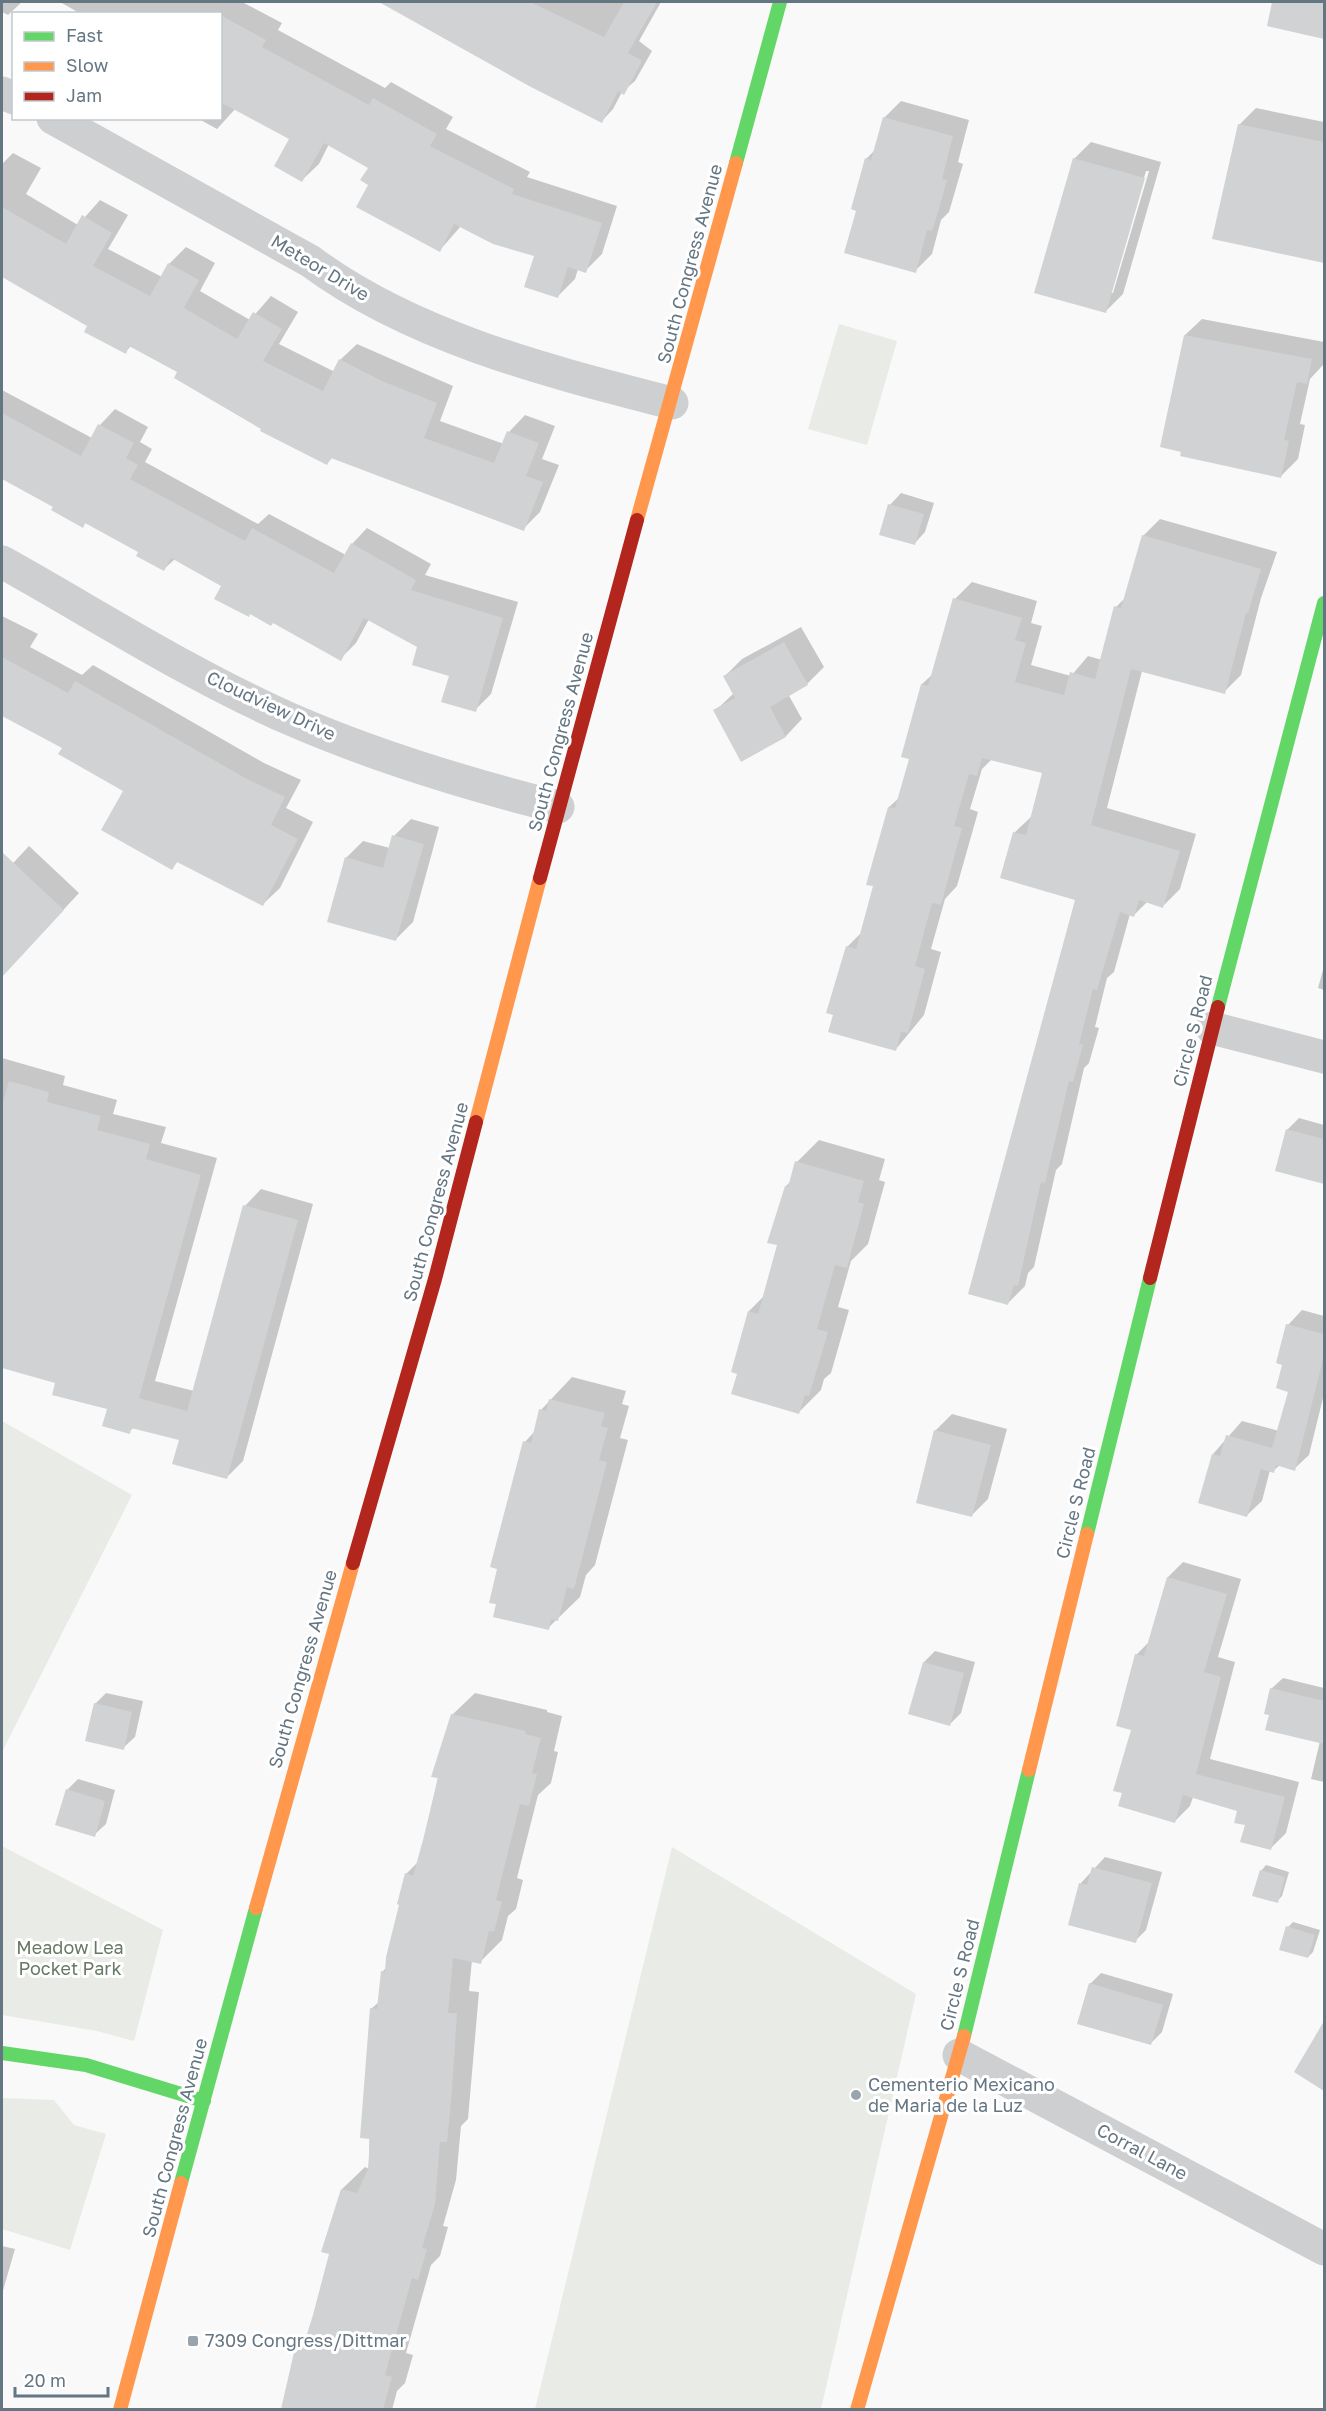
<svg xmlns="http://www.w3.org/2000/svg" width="1326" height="2411" font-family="'Golos Text',sans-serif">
	<rect width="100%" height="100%" fill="#f9f9f9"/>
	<path fill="#e8ebe6" d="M 839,324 L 897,341 L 867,445 L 808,429 Z
		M 2,1421 L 132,1495 L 2,1752 Z
		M 2,1846 L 163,1930 L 134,2041 L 97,2031 L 2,2015 Z
		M 672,1847 L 916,1994 L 821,2409 L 535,2409 Z
		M 2,2098 L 54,2100 L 74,2125 L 106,2134 L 70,2250 L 2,2229 Z"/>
	<path fill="#0003" fill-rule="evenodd" d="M 2,2 L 22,2 L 8,15 L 2,12 Z
		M 60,2 L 242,2 L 282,23 L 278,30 L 385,88 L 391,82 L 453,117 L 446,129 L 530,172 L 527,177 L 617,206 L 602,254 L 585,271 L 578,269 L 575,279 L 558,296 L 536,255 L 461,226 L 440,250 L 370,184 L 370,167 L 329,144 L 319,164 L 302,180 L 291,138 L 236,108 L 217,129 L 197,118 L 220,118 L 220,14 L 81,14 Z
		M 380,2 L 661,2 L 639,41 L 652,51 L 635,81 L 622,92 L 613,109 L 602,121 Z
		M 1274,2 L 1324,2 L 1324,36 L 1269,24 Z
		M 901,101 L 969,120 L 958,162 L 963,164 L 949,212 L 941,220 L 932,254 L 915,271 L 858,210 L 866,159 L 875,150 L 884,118 Z
		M 1256,108 L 1324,122 L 1324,261 L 1214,238 L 1239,125 Z
		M 1091,142 L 1161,162 L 1123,294 L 1106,311 L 1074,159 ZM 1146,171 L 1149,171 L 1113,293 L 1110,293 Z
		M 13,153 L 41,168 L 26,194 L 78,225 L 100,200 L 128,215 L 108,249 L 162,277 L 169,264 L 186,247 L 215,263 L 200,291 L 250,320 L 271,296 L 298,312 L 279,344 L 335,372 L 340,360 L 357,344 L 453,386 L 440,421 L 504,444 L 509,432 L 525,415 L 555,426 L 542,459 L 559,465 L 540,512 L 523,529 L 333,457 L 327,463 L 263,428 L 180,371 L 131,346 L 125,352 L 89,325 L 2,275 L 2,164 Z
		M 1202,319 L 1324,342 L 1323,365 L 1310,379 L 1300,424 L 1305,425 L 1298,459 L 1281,476 L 1185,335 Z
		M 2,390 L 92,438 L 100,425 L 115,409 L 148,427 L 140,442 L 152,449 L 145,462 L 258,524 L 269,514 L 346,555 L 352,544 L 367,528 L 431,564 L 425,575 L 518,602 L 491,694 L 475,710 L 451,675 L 419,646 L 369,619 L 356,643 L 340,659 L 223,585 L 175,559 L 164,569 L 140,552 L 86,522 L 83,526 L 55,506 L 2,476 Z
		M 901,493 L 934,503 L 925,532 L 914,544 L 890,505 Z
		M 1160,519 L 1277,552 L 1261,598 L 1241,675 L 1224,692 L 1142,671 L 1107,808 L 1196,834 L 1180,889 L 1163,906 L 1148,901 L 1134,915 L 1130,914 L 1114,972 L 1107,978 L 1095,1027 L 1099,1028 L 1089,1063 L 1084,1068 L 1062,1164 L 1056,1170 L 1034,1267 L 1028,1273 L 1025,1286 L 1008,1303 L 1077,899 L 1014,833 L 1032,816 L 1044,772 L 992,759 L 982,769 L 970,809 L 978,812 L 957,886 L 945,899 L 931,949 L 941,952 L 924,1015 L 896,1049 L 847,947 L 862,932 L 875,885 L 889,807 L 900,797 L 911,758 L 922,684 L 934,673 L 955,599 L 972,582 L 1037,601 L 1031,623 L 1042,626 L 1031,665 L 1071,676 L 1088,656 L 1102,660 L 1116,607 L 1126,597 L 1143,536 Z
		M 2,616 L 38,634 L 30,647 L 82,675 L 93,665 L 264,763 L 301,780 L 286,808 L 313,822 L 280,888 L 263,904 L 178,861 L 172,868 L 125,790 L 64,747 L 2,714 Z
		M 801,627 L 824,667 L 807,684 L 788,694 L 802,719 L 786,736 L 742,760 L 715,711 L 734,693 L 725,676 L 742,659 Z
		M 411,819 L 439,827 L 413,922 L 396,939 L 346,858 L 363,841 L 390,848 L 394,836 Z
		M 29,846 L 79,893 L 2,976 L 2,875 Z
		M 1324,966 L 1324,990 L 1318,988 Z
		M 2,1058 L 65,1076 L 63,1085 L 117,1100 L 113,1114 L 166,1127 L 161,1143 L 217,1158 L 155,1381 L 194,1391 L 245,1206 L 261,1189 L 313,1204 L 243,1461 L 226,1478 L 181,1439 L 134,1427 L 129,1432 L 108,1408 L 2,1349 Z
		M 1299,1118 L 1324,1125 L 1324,1182 L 1277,1170 L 1288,1129 Z
		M 819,1140 L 885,1159 L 879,1180 L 885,1182 L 868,1244 L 851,1261 L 838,1307 L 849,1310 L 831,1373 L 824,1379 L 821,1390 L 799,1412 L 739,1373 L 749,1311 L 764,1296 L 779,1244 L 786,1186 L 791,1181 L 797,1162 Z
		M 1302,1310 L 1324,1316 L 1324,1394 L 1309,1455 L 1294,1469 L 1280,1465 L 1273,1471 L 1270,1470 L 1262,1501 L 1247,1515 L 1213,1454 L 1242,1421 L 1279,1431 L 1290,1390 L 1284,1364 L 1288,1325 Z
		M 572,1377 L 626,1391 L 622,1404 L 629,1406 L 620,1438 L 628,1440 L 595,1565 L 586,1575 L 580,1597 L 548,1628 L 525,1442 L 535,1431 L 541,1410 Z
		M 952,1414 L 1007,1429 L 988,1499 L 972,1515 L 935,1431 Z
		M 1183,1562 L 1241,1579 L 1218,1657 L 1235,1662 L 1210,1759 L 1299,1782 L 1286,1833 L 1271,1848 L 1246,1824 L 1239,1810 L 1193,1797 L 1190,1806 L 1175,1821 L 1133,1729 L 1136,1655 L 1150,1641 L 1168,1577 Z
		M 935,1651 L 975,1662 L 961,1713 L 950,1724 L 924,1662 Z
		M 1283,1678 L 1324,1688 L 1324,1782 L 1311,1779 L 1320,1741 L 1271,1714 L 1271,1689 Z
		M 106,1693 L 143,1701 L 135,1737 L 123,1748 L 95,1704 Z
		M 475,1693 L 547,1710 L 547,1712 L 562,1716 L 554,1751 L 558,1752 L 551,1783 L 538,1795 L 517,1878 L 523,1880 L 516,1909 L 508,1916 L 502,1940 L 480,1962 L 472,1960 L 469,1991 L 479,1992 L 468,2119 L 461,2126 L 456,2180 L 443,2226 L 448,2227 L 440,2256 L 431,2265 L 406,2353 L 413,2355 L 405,2383 L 397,2391 L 392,2410 L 282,2410 L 297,2349 L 307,2338 L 331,2253 L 342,2189 L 365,2167 L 369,2169 L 371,2009 L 380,2001 L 382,1972 L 387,1967 L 406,1874 L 418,1862 L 424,1840 L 452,1715 Z
		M 78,1779 L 115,1790 L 106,1824 L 94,1835 L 67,1790 Z
		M 1105,1857 L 1162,1872 L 1146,1930 L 1135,1941 L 1070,1924 L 1081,1883 Z
		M 1266,1865 L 1289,1872 L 1282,1896 L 1277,1901 L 1261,1871 Z
		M 1293,1922 L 1320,1930 L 1313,1952 L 1308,1957 L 1288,1927 Z
		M 1101,1973 L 1173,1994 L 1162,2032 L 1151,2043 L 1090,1984 Z
		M 1324,2025 L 1324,2086 L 1323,2088 L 1323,2027 Z
		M 2,2246 L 15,2249 L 2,2294 Z"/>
	<path fill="#d0d2d3" d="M 379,2 L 530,2 L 604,37 L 624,2 L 657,2 L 628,53 L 641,60 L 641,63 L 624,95 L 618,91 L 602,123 L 529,86 Z
		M 1272,2 L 1324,2 L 1324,39 L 1267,26 Z
		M 220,15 L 266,40 L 262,47 L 369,105 L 373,98 L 437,134 L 430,146 L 514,189 L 512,194 L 602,223 L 586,273 L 568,267 L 558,298 L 524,287 L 534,256 L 493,244 L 454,224 L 440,252 L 356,207 L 368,185 L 360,180 L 368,168 L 324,143 L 302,182 L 274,166 L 289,139 L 220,102 Z
		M 883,117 L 953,136 L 942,179 L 947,180 L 938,212 L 932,231 L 927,230 L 916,273 L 844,253 L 856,211 L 851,209 L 865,158 L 871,160 Z
		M 1238,124 L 1324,142 L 1324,263 L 1212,239 Z
		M 1073,158 L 1145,178 L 1106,313 L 1034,293 Z
		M 2,207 L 66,244 L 82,215 L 112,233 L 93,266 L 150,296 L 168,263 L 199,280 L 184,308 L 237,339 L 253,312 L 282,329 L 263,361 L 323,391 L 339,359 L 382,381 L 437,403 L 424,438 L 494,463 L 507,431 L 539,443 L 526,476 L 543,482 L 524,531 L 331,458 L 327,465 L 260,431 L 261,429 L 174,378 L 177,372 L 129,346 L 126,354 L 84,332 L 87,326 L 2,277 Z
		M 1184,335 L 1312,359 L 1307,384 L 1297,382 L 1284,440 L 1289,441 L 1281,478 L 1180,456 L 1181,452 L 1160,447 Z
		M 2,413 L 81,456 L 98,424 L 134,443 L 126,458 L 138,465 L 130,479 L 245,541 L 252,528 L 334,573 L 351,543 L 416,580 L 411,590 L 503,618 L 476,712 L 441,702 L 449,676 L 412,665 L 417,647 L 364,618 L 341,661 L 273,623 L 271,626 L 250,614 L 249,617 L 214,599 L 221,586 L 171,558 L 164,571 L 136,556 L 138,552 L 85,523 L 83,528 L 51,510 L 53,507 L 2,479 Z
		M 888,504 L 924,514 L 915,545 L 879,535 Z
		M 1142,535 L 1261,569 L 1248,613 L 1246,613 L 1225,694 L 1131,669 L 1091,825 L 1180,851 L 1163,908 L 1139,900 L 1134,917 L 1120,912 L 1097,990 L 1093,989 L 1079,1044 L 1083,1045 L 1073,1082 L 1069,1081 L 1045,1183 L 1041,1182 L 1018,1286 L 1014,1285 L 1008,1305 L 968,1294 L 1075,900 L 1000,878 L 1013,832 L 1026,835 L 1042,773 L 982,758 L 977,776 L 969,774 L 954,826 L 962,828 L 941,905 L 932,903 L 915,966 L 925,969 L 918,996 L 908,1033 L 901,1032 L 896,1051 L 828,1032 L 833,1015 L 826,1013 L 846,946 L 856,949 L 873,886 L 866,885 L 888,807 L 895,808 L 909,759 L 901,757 L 921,684 L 928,686 L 953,598 L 1022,618 L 1015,640 L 1026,643 L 1015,682 L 1064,695 L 1070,672 L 1095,679 L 1114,606 L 1121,608 Z
		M 784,642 L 808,685 L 770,707 L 786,737 L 741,762 L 713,710 L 735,698 L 723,676 Z
		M 2,657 L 68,693 L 75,681 L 247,779 L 285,797 L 271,825 L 298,839 L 263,906 L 177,862 L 172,870 L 101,830 L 123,791 L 58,754 L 62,748 L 2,716 Z
		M 392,835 L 424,844 L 396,941 L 327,922 L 345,857 L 383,868 Z
		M 2,852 L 64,910 L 2,977 Z
		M 9,1081 L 49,1092 L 47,1102 L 101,1116 L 97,1130 L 150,1144 L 146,1159 L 201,1175 L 139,1398 L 187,1411 L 243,1205 L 298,1220 L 227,1479 L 172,1464 L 179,1440 L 131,1428 L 130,1434 L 102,1426 L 107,1409 L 52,1395 L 55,1383 L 2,1368 L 2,1106 Z
		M 1286,1129 L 1324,1139 L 1324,1184 L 1275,1171 Z
		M 795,1161 L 864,1181 L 858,1202 L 864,1204 L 847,1268 L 835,1265 L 817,1329 L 828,1332 L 809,1396 L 805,1395 L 799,1414 L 731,1394 L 737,1374 L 731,1372 L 748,1311 L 758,1314 L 777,1245 L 767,1243 L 785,1186 L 788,1187 Z
		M 1286,1324 L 1324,1334 L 1324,1355 L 1295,1471 L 1276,1465 L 1274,1473 L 1261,1469 L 1247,1517 L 1198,1503 L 1212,1454 L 1220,1456 L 1226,1435 L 1272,1448 L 1288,1392 L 1276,1388 L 1282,1365 L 1276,1363 Z
		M 549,1399 L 605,1413 L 601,1426 L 608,1428 L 599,1460 L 607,1462 L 574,1589 L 567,1587 L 558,1621 L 551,1619 L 549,1630 L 493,1617 L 496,1604 L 489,1603 L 497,1569 L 490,1567 L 523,1441 L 531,1443 L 539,1409 L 546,1411 Z
		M 934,1430 L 991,1445 L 972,1517 L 916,1503 Z
		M 1167,1577 L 1227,1594 L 1204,1672 L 1221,1677 L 1196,1774 L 1285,1797 L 1271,1850 L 1240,1842 L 1245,1825 L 1234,1823 L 1237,1811 L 1183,1795 L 1175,1823 L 1118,1806 L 1122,1793 L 1113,1791 L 1131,1730 L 1116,1726 L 1135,1654 L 1144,1656 Z
		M 923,1662 L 964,1673 L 950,1726 L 908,1714 Z
		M 1270,1688 L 1324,1701 L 1324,1744 L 1265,1730 L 1269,1715 L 1264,1714 Z
		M 94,1703 L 132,1712 L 124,1750 L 85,1741 Z
		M 451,1714 L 526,1731 L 525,1734 L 541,1738 L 532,1773 L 537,1774 L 529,1806 L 520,1804 L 496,1900 L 502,1902 L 494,1932 L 489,1931 L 481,1964 L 453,1958 L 448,2013 L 457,2013 L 452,2091 L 447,2142 L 440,2142 L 435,2204 L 422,2248 L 427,2249 L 418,2280 L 412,2278 L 385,2375 L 392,2377 L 383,2409 L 281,2409 L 295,2348 L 302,2350 L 313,2315 L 329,2254 L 321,2252 L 341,2189 L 357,2193 L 368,2169 L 370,2139 L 360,2138 L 370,2008 L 377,2009 L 381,1971 L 385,1972 L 386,1957 L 399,1905 L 397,1904 L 405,1873 L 413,1876 L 423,1840 L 438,1778 L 431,1777 Z
		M 66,1789 L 105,1801 L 95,1837 L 55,1825 Z
		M 1092,1867 L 1152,1883 L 1136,1943 L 1068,1925 L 1079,1883 L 1087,1885 Z
		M 1260,1870 L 1285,1877 L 1278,1903 L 1252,1896 Z
		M 1286,1926 L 1315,1935 L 1308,1958 L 1279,1950 Z
		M 1089,1983 L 1163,2005 L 1151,2045 L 1077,2024 Z
		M 1324,2021 L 1324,2091 L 1294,2072 Z"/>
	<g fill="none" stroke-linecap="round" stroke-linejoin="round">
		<path stroke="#cecfd0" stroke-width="33" d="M 2,93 L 14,98
			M 53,118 L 310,261 C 414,338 548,371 672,403
			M 2,562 C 97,615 190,675 290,719 C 377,757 467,784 558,807
			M 1212,1028 L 1324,1057
			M 959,2055 L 1324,2249"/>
		<path stroke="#63d668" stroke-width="14" d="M 736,163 L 780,2
			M 1218,1007 L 1324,603
			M 1087,1534 L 1150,1278
			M 964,2036 L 1029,1770
			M 2,2053 L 86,2065 L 204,2101
			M 181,2183 L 256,1908"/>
		<path stroke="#ff974d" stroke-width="14" d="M 637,520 L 736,163
			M 476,1122 L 540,878
			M 1029,1770 L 1087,1534
			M 256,1908 L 353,1563
			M 120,2410 L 181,2183
			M 857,2410 L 964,2036"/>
		<path stroke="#b3261e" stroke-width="14" d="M 540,878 L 637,520
			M 1150,1278 L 1218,1007
			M 353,1563 L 435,1279 L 476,1122"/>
	</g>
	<g fill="#99a4ac" stroke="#fff" stroke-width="2">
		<circle cx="856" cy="2095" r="6"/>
		<rect x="187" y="2335" width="12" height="12" rx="3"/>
	</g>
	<g text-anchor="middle" stroke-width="6" stroke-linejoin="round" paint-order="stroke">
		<g font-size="18" fill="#657683" stroke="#fff">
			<text transform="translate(690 264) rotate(-75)" y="6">South Congress Avenue</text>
			<text transform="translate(320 268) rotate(31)" y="6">Meteor Drive</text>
			<text transform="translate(271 706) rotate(25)" y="6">Cloudview Drive</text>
			<text transform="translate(561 732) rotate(-75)" y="6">South Congress Avenue</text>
			<text transform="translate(1193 1031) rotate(-76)" y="6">Circle S Road</text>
			<text transform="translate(436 1202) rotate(-75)" y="6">South Congress Avenue</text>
			<text transform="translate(1076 1503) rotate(-76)" y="6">Circle S Road</text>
			<text transform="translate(303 1669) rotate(-74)" y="6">South Congress Avenue</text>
			<text transform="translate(960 1975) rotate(-76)" y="6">Circle S Road</text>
			<text transform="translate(175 2138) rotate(-75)" y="6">South Congress Avenue</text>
			<text transform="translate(1142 2152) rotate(28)" y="6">Corral Lane</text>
		</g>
		<g font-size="18" fill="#687a64" stroke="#fff">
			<text x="70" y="1954">Meadow Lea<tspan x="70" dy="21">Pocket Park</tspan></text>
		</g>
		<g font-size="18" fill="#657683" stroke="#fff" text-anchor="start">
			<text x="868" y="2091">Cementerio Mexicano<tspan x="868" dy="21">de Maria de la Luz</tspan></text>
			<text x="205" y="2347">7309 Congress/Dittmar</text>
		</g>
	</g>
	<rect width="1326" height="2411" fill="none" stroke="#657683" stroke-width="6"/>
	<rect x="12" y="12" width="210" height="108" fill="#ffffff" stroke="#c1c8cd" stroke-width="1.5"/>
	<rect x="24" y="32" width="30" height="9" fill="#63d668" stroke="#c1c8cd" stroke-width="1.5"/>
	<text x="66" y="42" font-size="18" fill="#657683">Fast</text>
	<rect x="24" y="62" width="30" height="9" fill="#ff974d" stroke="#c1c8cd" stroke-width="1.5"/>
	<text x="66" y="72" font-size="18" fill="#657683">Slow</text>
	<rect x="24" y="92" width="30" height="9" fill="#b3261e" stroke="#c1c8cd" stroke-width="1.5"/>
	<text x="66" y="102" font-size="18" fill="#657683">Jam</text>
	<path d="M15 2387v9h93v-9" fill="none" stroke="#657683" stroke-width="3"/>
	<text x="24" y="2387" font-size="18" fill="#657683" stroke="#ffffff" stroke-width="4.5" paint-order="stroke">20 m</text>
</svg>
